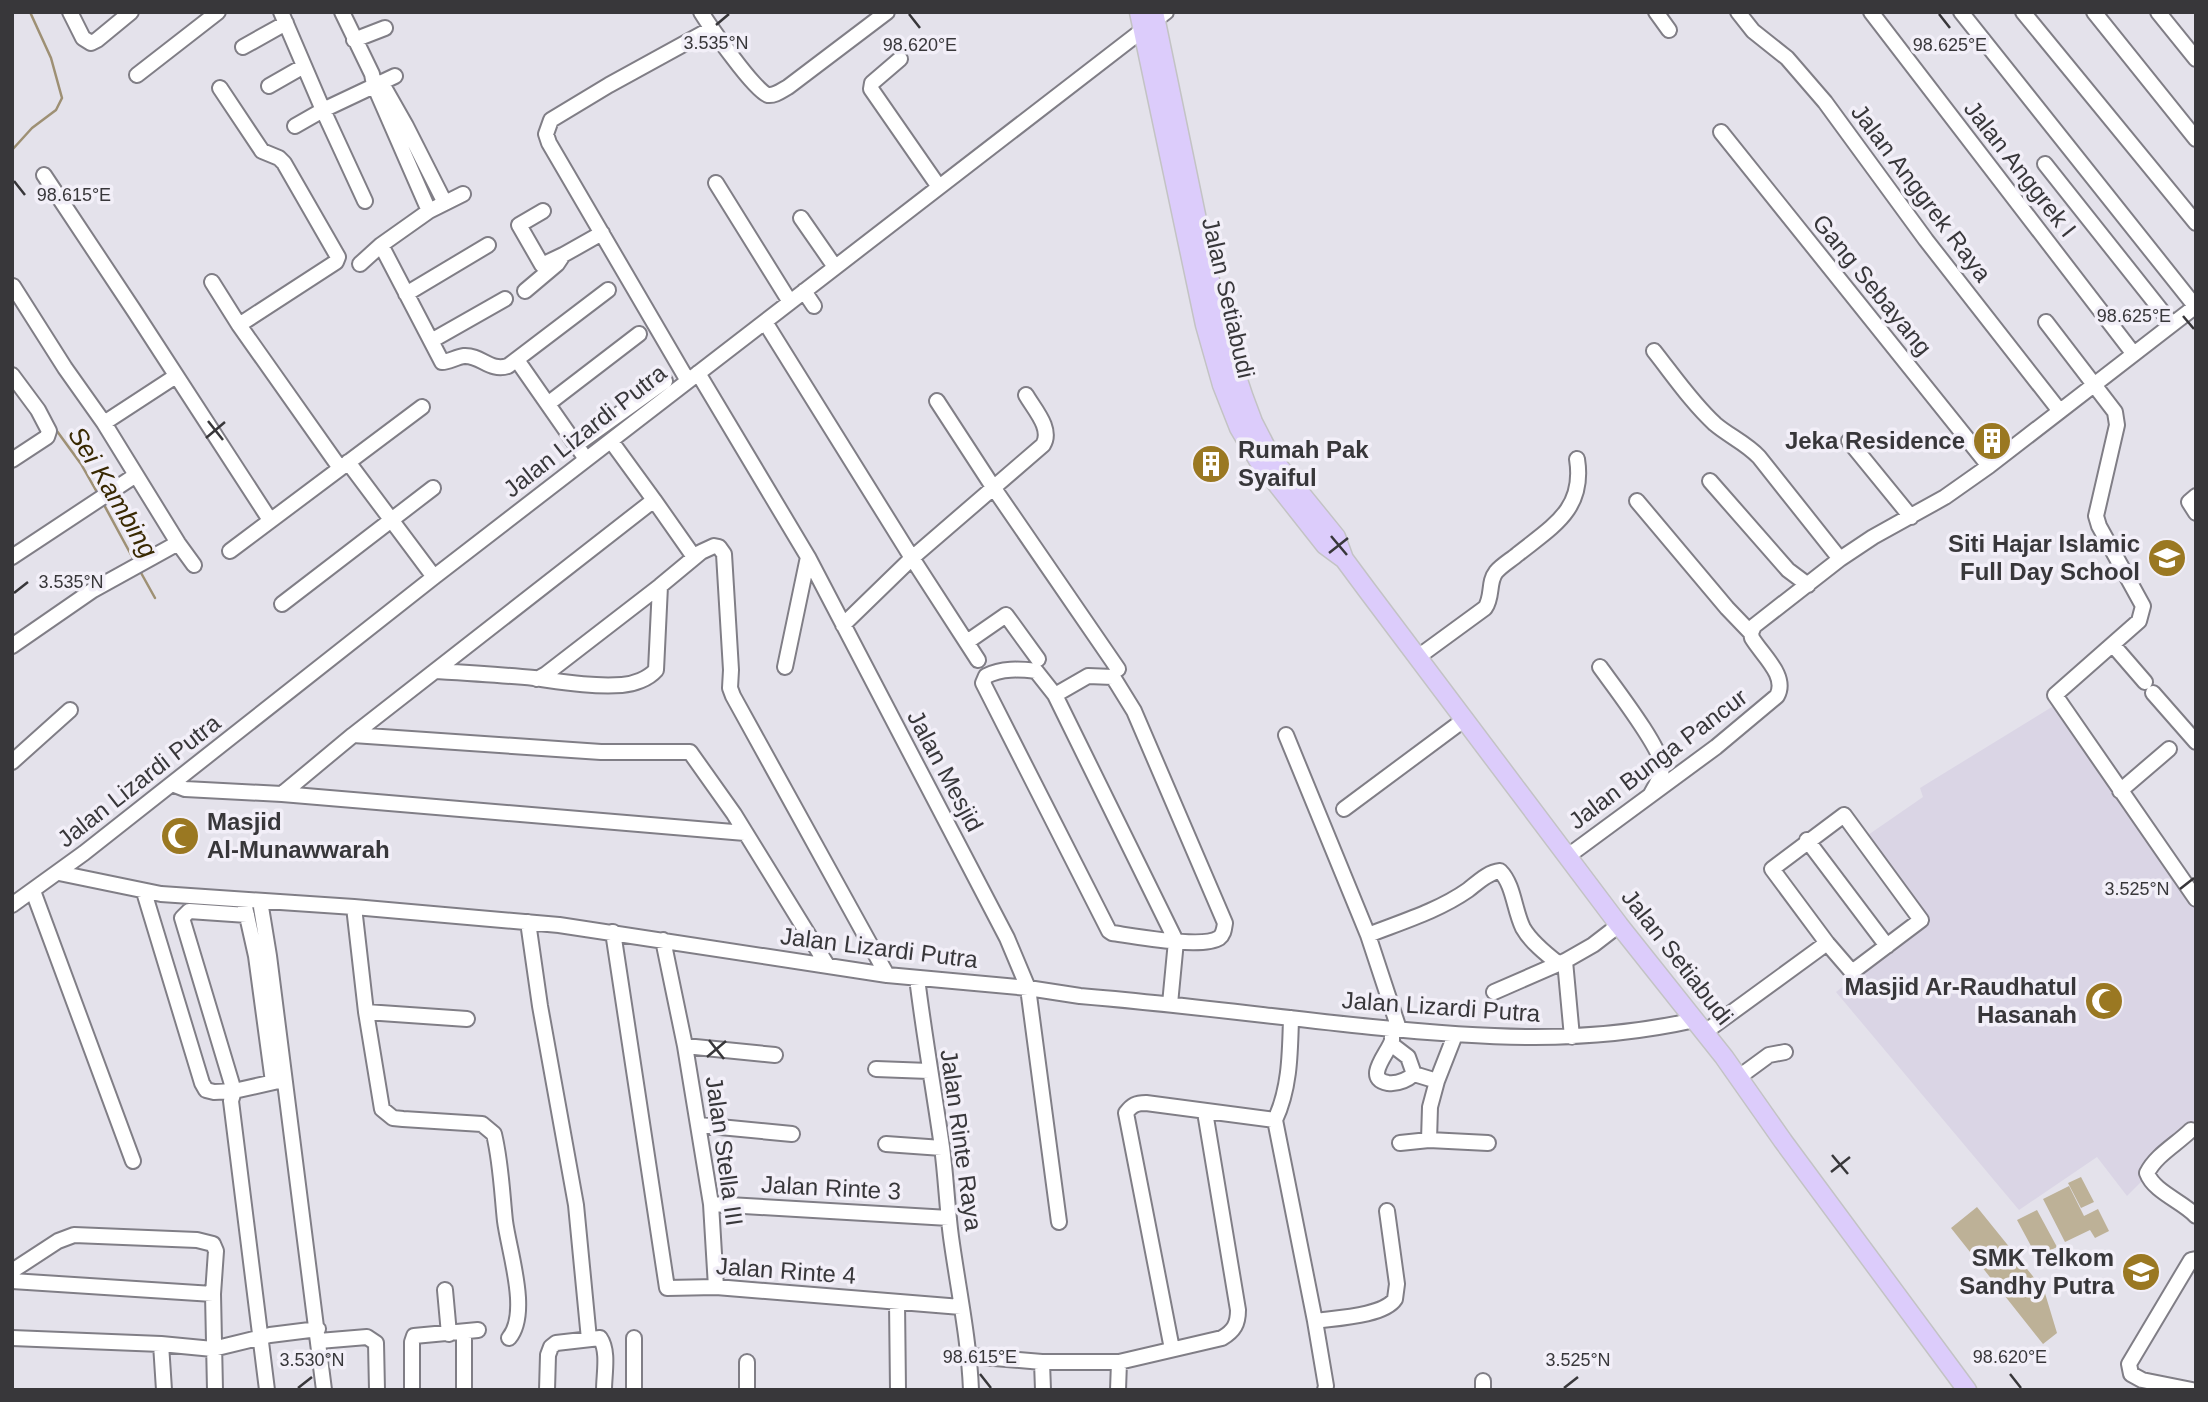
<svg xmlns="http://www.w3.org/2000/svg" width="2208" height="1402" font-family="Arial,sans-serif">
	<rect width="100%" height="100%" fill="#e4e2eb"/>
	<path fill="#dad5e5" d="M 2055,705 L 2196,910 L 2196,1127 L 2127,1196 L 2097,1157 L 2019,1210 L 1836,992 L 1926,922 L 1868,835 L 1923,797 L 1920,788 Z"/>
	<path fill="#bdb197" d="M 2081,1177 L 2094,1202 L 2081,1208 L 2068,1183 Z
		M 2069,1186 L 2084,1216 L 2098,1209 L 2109,1231 L 2095,1238 L 2090,1230 L 2065,1242 L 2043,1199 Z
		M 1977,1207 L 2044,1290 L 2057,1333 L 2043,1344 L 1951,1228 Z
		M 2037,1210 L 2057,1247 L 2037,1257 L 2017,1220 Z"/>
	<g fill="none" stroke-linecap="round" stroke-linejoin="round">
		<path stroke="#9e9074" stroke-width="2.5" d="M 12,150 L 32,128 L 56,110 L 62,98 L 51,58 L 30,12
			M 54,427 L 81,464 L 98,494
			M 103,503 L 135,562
			M 140,571 L 155,598"/>
		<defs>
			<path id="minor" d="M 70,12 L 83,38 L 91,43 L 97,40 L 131,12
				M 281,12 L 323,110 L 395,76
				M 342,12 L 372,74 L 374,85 L 429,211
				M 701,12 C 709,25 756,93 768,95 C 775,96 782,90 788,87 L 887,12
				M 1656,12 L 1669,30
				M 1738,12 L 1753,31 L 1787,58 L 1825,102 L 1926,240 L 2059,410
				M 1871,12 L 2133,353
				M 1961,12 L 2195,306
				M 2023,12 L 2196,223
				M 2094,12 L 2196,139
				M 2158,12 L 2196,59
				M 354,40 L 385,28
				M 243,47 L 286,23
				M 900,59 L 872,83 L 871,89 L 939,187
				M 137,75 L 218,12
				M 381,82 L 406,126 L 445,203
				M 269,86 L 304,66
				M 220,88 L 262,151 L 279,158 L 284,163 L 338,257 L 336,262 L 239,325
				M 295,126 L 323,110 L 365,201
				M 1721,132 L 1989,466
				M 2045,164 L 2172,324
				M 44,175 L 135,312 L 270,520
				M 716,183 L 790,302
				M 463,194 L 429,211 L 381,245 L 442,362 C 449,362 456,357 464,356 C 481,355 490,372 508,366 L 608,290
				M 543,211 L 519,225 L 542,265 L 563,255
				M 801,218 L 835,267
				M 360,264 L 381,245
				M 212,282 L 239,325 L 340,468
				M 13,286 L 65,368 L 104,423 L 178,543 L 194,565
				M 525,291 L 557,264 L 563,255 L 602,233
				M 804,291 L 814,306
				M 406,294 L 488,245
				M 765,322 L 912,558 L 978,660
				M 2046,322 L 2115,412 L 2117,425 L 2096,516 L 2099,526 L 2143,606 L 2139,621 L 2055,695 L 2196,899
				M 431,341 L 505,299
				M 1654,351 C 1673,375 1692,403 1715,424 C 1729,436 1746,443 1759,457 L 1840,559
				M 517,360 L 586,459
				M 698,373 L 808,557 L 1007,938 L 1028,988 L 1059,1222
				M 12,375 L 38,410 L 49,431 L 47,437 L 12,460
				M 688,381 L 549,143 L 546,134 L 551,120 L 609,85 L 711,29
				M 937,401 L 993,487 L 1118,669
				M 549,403 L 639,334
				M 104,423 L 176,376
				M 1849,441 L 1911,517
				M 576,445 L 665,381
				M 348,462 L 434,577
				M 1710,481 L 1788,570 L 1808,585
				M 2196,496 L 2189,502 L 2196,513
				M 654,500 L 694,557
				M 1637,501 L 1727,608 L 1751,633
				M 230,551 L 422,407
				M 12,557 L 136,475
				M 282,604 L 433,488
				M 843,625 L 912,558 L 1043,445 C 1053,429 1034,409 1026,395
				M 967,642 L 1006,615 L 1038,659
				M 2113,645 L 2145,682
				M 12,646 L 93,590 L 178,543
				M 1418,657 L 1485,608 C 1493,597 1488,582 1496,572 C 1502,565 1511,560 1518,554 C 1553,526 1585,509 1577,459
				M 785,667 L 808,557
				M 1600,667 C 1612,684 1665,752 1662,769 C 1661,777 1655,787 1651,794
				M 436,671 C 469,673 502,675 534,678 C 563,682 592,687 622,685 C 634,684 648,679 656,670 L 660,586
				M 537,679 L 546,674 L 660,586 L 701,552 L 714,546 L 719,547 L 724,554 L 731,670 L 730,688 L 733,696 L 887,975
				M 2153,693 L 2196,742
				M 1055,695 L 1088,676 L 1113,677 L 1134,711 L 1225,923 C 1224,929 1224,934 1219,938 C 1202,949 1133,936 1112,933 L 1109,931 L 983,683 L 986,676 C 1002,668 1019,669 1036,671 L 1055,695 L 1176,941 L 1170,1004
				M 353,735 L 601,752 L 690,752 L 734,814 L 827,965
				M 1286,735 L 1368,935 C 1401,922 1438,911 1468,890 C 1477,883 1488,872 1500,871 C 1514,885 1514,910 1523,928 C 1531,942 1546,954 1559,964
				M 12,762 L 70,710
				M 172,784 L 185,789 L 282,794 L 745,833
				M 2120,791 L 2169,749
				M 282,794 L 353,735 L 654,500 L 611,441
				M 1344,809 L 1465,719
				M 1844,815 L 1921,920 L 1852,972 L 1827,943 L 1772,869 Z
				M 1807,840 L 1887,946
				M 1568,856 L 1716,747 L 1777,696 C 1788,676 1762,655 1752,638 L 1751,633 L 1754,626 L 1840,559 L 1873,537 L 1945,497 L 1989,466 L 2196,306
				M 59,873 L 161,894 L 354,907 L 559,925 L 887,975 L 1028,988 L 1080,996 C 1178,1004 1275,1017 1372,1027 C 1484,1038 1584,1045 1695,1020
				M 33,891 L 133,1161
				M 144,892 L 202,1083 L 206,1090 L 214,1092 L 234,1091 L 182,918 L 189,911 L 247,915
				M 260,901 L 269,956 L 324,1390
				M 12,905 L 84,853 L 434,577 L 1166,12
				M 245,907 L 256,956 L 273,1082
				M 354,907 L 366,1012 L 382,1109 L 393,1118 L 403,1119 L 482,1124 L 494,1134 C 501,1163 502,1193 505,1221 C 509,1252 530,1313 509,1338
				M 528,922 L 540,1006 L 576,1205 L 589,1339
				M 613,932 L 667,1288 L 716,1287 L 961,1307
				M 1368,935 L 1399,1029
				M 663,940 L 685,1046 L 711,1204 L 716,1287
				M 1565,961 L 1572,1037
				M 917,978 C 924,1035 934,1091 942,1147 C 946,1177 947,1207 951,1237 C 958,1288 969,1339 971,1390
				M 1494,992 L 1565,961 L 1593,945 L 1619,925
				M 366,1012 L 467,1019
				M 1291,1018 C 1290,1053 1290,1088 1275,1120 L 1315,1321 L 1326,1386 L 1325,1390
				M 1392,1029 C 1392,1030 1392,1039 1392,1040 C 1390,1051 1362,1079 1388,1083 C 1398,1084 1407,1080 1414,1074
				M 1705,1032 L 1827,943
				M 1391,1044 L 1408,1057 L 1414,1074 L 1437,1081
				M 685,1046 L 775,1055
				M 876,1069 L 929,1071
				M 1739,1077 L 1769,1055 L 1785,1052
				M 699,1125 L 792,1134
				M 2191,1130 C 2177,1144 2156,1155 2147,1173 C 2154,1192 2182,1201 2196,1216
				M 1429,1140 L 1488,1143
				M 1400,1143 L 1429,1140 L 1430,1107 L 1437,1081 L 1455,1035
				M 886,1144 L 942,1148
				M 711,1204 L 949,1218
				M 12,1271 L 58,1241 L 74,1235 L 197,1240 L 213,1244 L 216,1251 L 213,1294 L 215,1390
				M 12,1281 L 213,1294
				M 445,1290 L 449,1334
				M 897,1302 L 898,1390
				M 1315,1321 C 1335,1318 1384,1316 1395,1299 L 1397,1284 L 1387,1211
				M 12,1338 L 161,1344 L 213,1349 L 270,1335 L 318,1329
				M 319,1341 L 367,1337 L 376,1343 L 377,1390
				M 161,1344 L 164,1390
				M 1172,1349 L 1126,1113 C 1132,1105 1136,1103 1146,1103 L 1275,1120
				M 970,1356 L 1042,1362 L 1119,1362 L 1222,1338 C 1234,1331 1238,1324 1238,1310 L 1205,1112
				M 1042,1362 L 1043,1390
				M 267,1390 L 231,1101 L 234,1091 L 283,1080
				M 412,1390 L 412,1342 L 414,1336 L 478,1330
				M 464,1390 L 464,1332
				M 547,1390 L 548,1355 L 551,1347 L 556,1343 L 600,1338 C 609,1351 604,1374 604,1390
				M 634,1390 L 634,1338
				M 747,1390 L 747,1362
				M 1118,1390 L 1119,1362
				M 1483,1390 L 1483,1381
				M 2192,1390 L 2142,1380 L 2131,1374 L 2129,1364 L 2191,1260 L 2196,1259"/>
			<path id="major" d="M 1139,12 L 1205,325 L 1222,385 L 1239,428 L 1258,460 L 1325,545 L 1344,559
				M 1154,12 L 1207,268 L 1225,341 L 1244,398 L 1253,422 L 1271,457 L 1336,537 L 1344,559 L 1367,590 L 1619,925 L 1724,1057 L 1783,1141 L 1967,1390"/>
		</defs>
		<use href="#minor" stroke="#807e86" stroke-width="18"/>
		<use href="#major" stroke="#c3c3c4" stroke-width="21"/>
		<use href="#minor" stroke="#fff" stroke-width="14"/>
		<use href="#major" stroke="#dcccfb" stroke-width="18"/>
	</g>
	<path fill="none" stroke="#38373a" stroke-width="2.5" d="M 909,14 L 920,28M 1939,14 L 1950,28M 716,25 L 729,14M 14,181 L 25,195M 2183,316 L 2194,329M 208,421 L 223,440M 206,438 L 225,422M 1331,536 L 1347,555M 1329,553 L 1348,538M 14,593 L 28,582M 2180,889 L 2194,878M 709,1040 L 724,1059M 707,1057 L 726,1041M 1832,1155 L 1848,1174M 1831,1172 L 1850,1157M 980,1374 L 991,1388M 2010,1374 L 2021,1388M 298,1388 L 312,1377M 1564,1388 L 1578,1377"/>
	<defs>
		<symbol id="building-disc" viewBox="-11 -11 22 22"><circle r="9.5" fill="#9a7822" stroke="#f2eff8"/><path d="M-4-6H4V6H1V3H-1V6H-4ZM-2.5-4.3h1.7v1.8h-1.7ZM.8-4.3h1.7v1.8H.8ZM-2.5-1h1.7V.8h-1.7ZM.8-1h1.7V.8H.8Z" fill="#fff"/></symbol>
		<symbol id="school-disc" viewBox="-11 -11 22 22"><circle r="9.5" fill="#9a7822" stroke="#f2eff8"/><path d="M0-5L7-2L0 1L-7-2ZM-4 1L0 2.5L4 1V4Q0 6-4 4Z" fill="#fff"/></symbol>
		<symbol id="mosque-disc" viewBox="-11 -11 22 22"><circle r="9.5" fill="#9a7822" stroke="#f2eff8"/><path d="M3.5-4.9A6 6 0 1 0 3.5 4.9A5 5 0 1 1 3.5-4.9Z" fill="#fff"/></symbol>
	</defs>
	<g fill-rule="evenodd">
		<use href="#building-disc" x="1970" y="419" width="44" height="44"/>
		<use href="#building-disc" x="1189" y="442" width="44" height="44"/>
		<use href="#school-disc" x="2145" y="536" width="44" height="44"/>
		<use href="#mosque-disc" x="158" y="814" width="44" height="44"/>
		<use href="#mosque-disc" x="2082" y="979" width="44" height="44"/>
		<use href="#school-disc" x="2119" y="1250" width="44" height="44"/>
	</g>
	<g text-anchor="middle" stroke-width="7" stroke-linejoin="round" paint-order="stroke">
		<g font-size="24" fill="#38373a" stroke="#f2eff8">
			<text transform="translate(2020 169) rotate(52)" y="8">Jalan Anggrek I</text>
			<text transform="translate(1921 193) rotate(53)" y="8">Jalan Anggrek Raya</text>
			<text transform="translate(1872 285) rotate(51)" y="8">Gang Sebayang</text>
			<text transform="translate(1228 298) rotate(77)" y="8">Jalan Setiabudi</text>
			<text transform="translate(585 431) rotate(-38)" y="8">Jalan Lizardi Putra</text>
			<text transform="translate(1658 759) rotate(-37)" y="8">Jalan Bunga Pancur</text>
			<text transform="translate(945 771) rotate(62)" y="8">Jalan Mesjid</text>
			<text transform="translate(139 781) rotate(-38)" y="8">Jalan Lizardi Putra</text>
			<text transform="translate(879 948) rotate(7)" y="8">Jalan Lizardi Putra</text>
			<text transform="translate(1677 957) rotate(52)" y="8">Jalan Setiabudi</text>
			<text transform="translate(1441 1007) rotate(4)" y="8">Jalan Lizardi Putra</text>
			<text transform="translate(961 1140) rotate(82)" y="8">Jalan Rinte Raya</text>
			<text transform="translate(724 1151) rotate(82)" y="8">Jalan Stella III</text>
			<text transform="translate(831 1188) rotate(3)" y="8">Jalan Rinte 3</text>
			<text transform="translate(786 1271) rotate(4)" y="8">Jalan Rinte 4</text>
		</g>
		<g font-size="24" font-weight="bold" fill="#38373a" stroke="#f2eff8" text-anchor="end">
			<text x="1965" y="449">Jeka Residence</text>
			<text x="1238" y="458" text-anchor="start">Rumah Pak<tspan x="1238" dy="28">Syaiful</tspan></text>
			<text x="2140" y="552">Siti Hajar Islamic<tspan x="2140" dy="28">Full Day School</tspan></text>
			<text x="207" y="830" text-anchor="start">Masjid<tspan x="207" dy="28">Al-Munawwarah</tspan></text>
			<text x="2077" y="995">Masjid Ar-Raudhatul<tspan x="2077" dy="28">Hasanah</tspan></text>
			<text x="2114" y="1266">SMK Telkom<tspan x="2114" dy="28">Sandhy Putra</tspan></text>
		</g>
		<g font-size="26" font-style="italic" fill="#392902" stroke="#f2eff8">
			<text transform="translate(113 492) rotate(59)" y="9">Sei Kambing</text>
		</g>
	</g>
	<g font-size="18" text-anchor="middle" fill="#38373a" stroke="#f2eff8" stroke-width="7" stroke-linejoin="round" paint-order="stroke">
		<text x="716" y="49">3.535°N</text>
		<text x="920" y="51">98.620°E</text>
		<text x="1950" y="51">98.625°E</text>
		<text x="74" y="201">98.615°E</text>
		<text x="2134" y="322">98.625°E</text>
		<text x="71" y="588">3.535°N</text>
		<text x="2137" y="895">3.525°N</text>
		<text x="980" y="1363">98.615°E</text>
		<text x="2010" y="1363">98.620°E</text>
		<text x="312" y="1366">3.530°N</text>
		<text x="1578" y="1366">3.525°N</text>
	</g>
	<rect width="2208" height="1402" fill="none" stroke="#38373a" stroke-width="28"/>
</svg>
